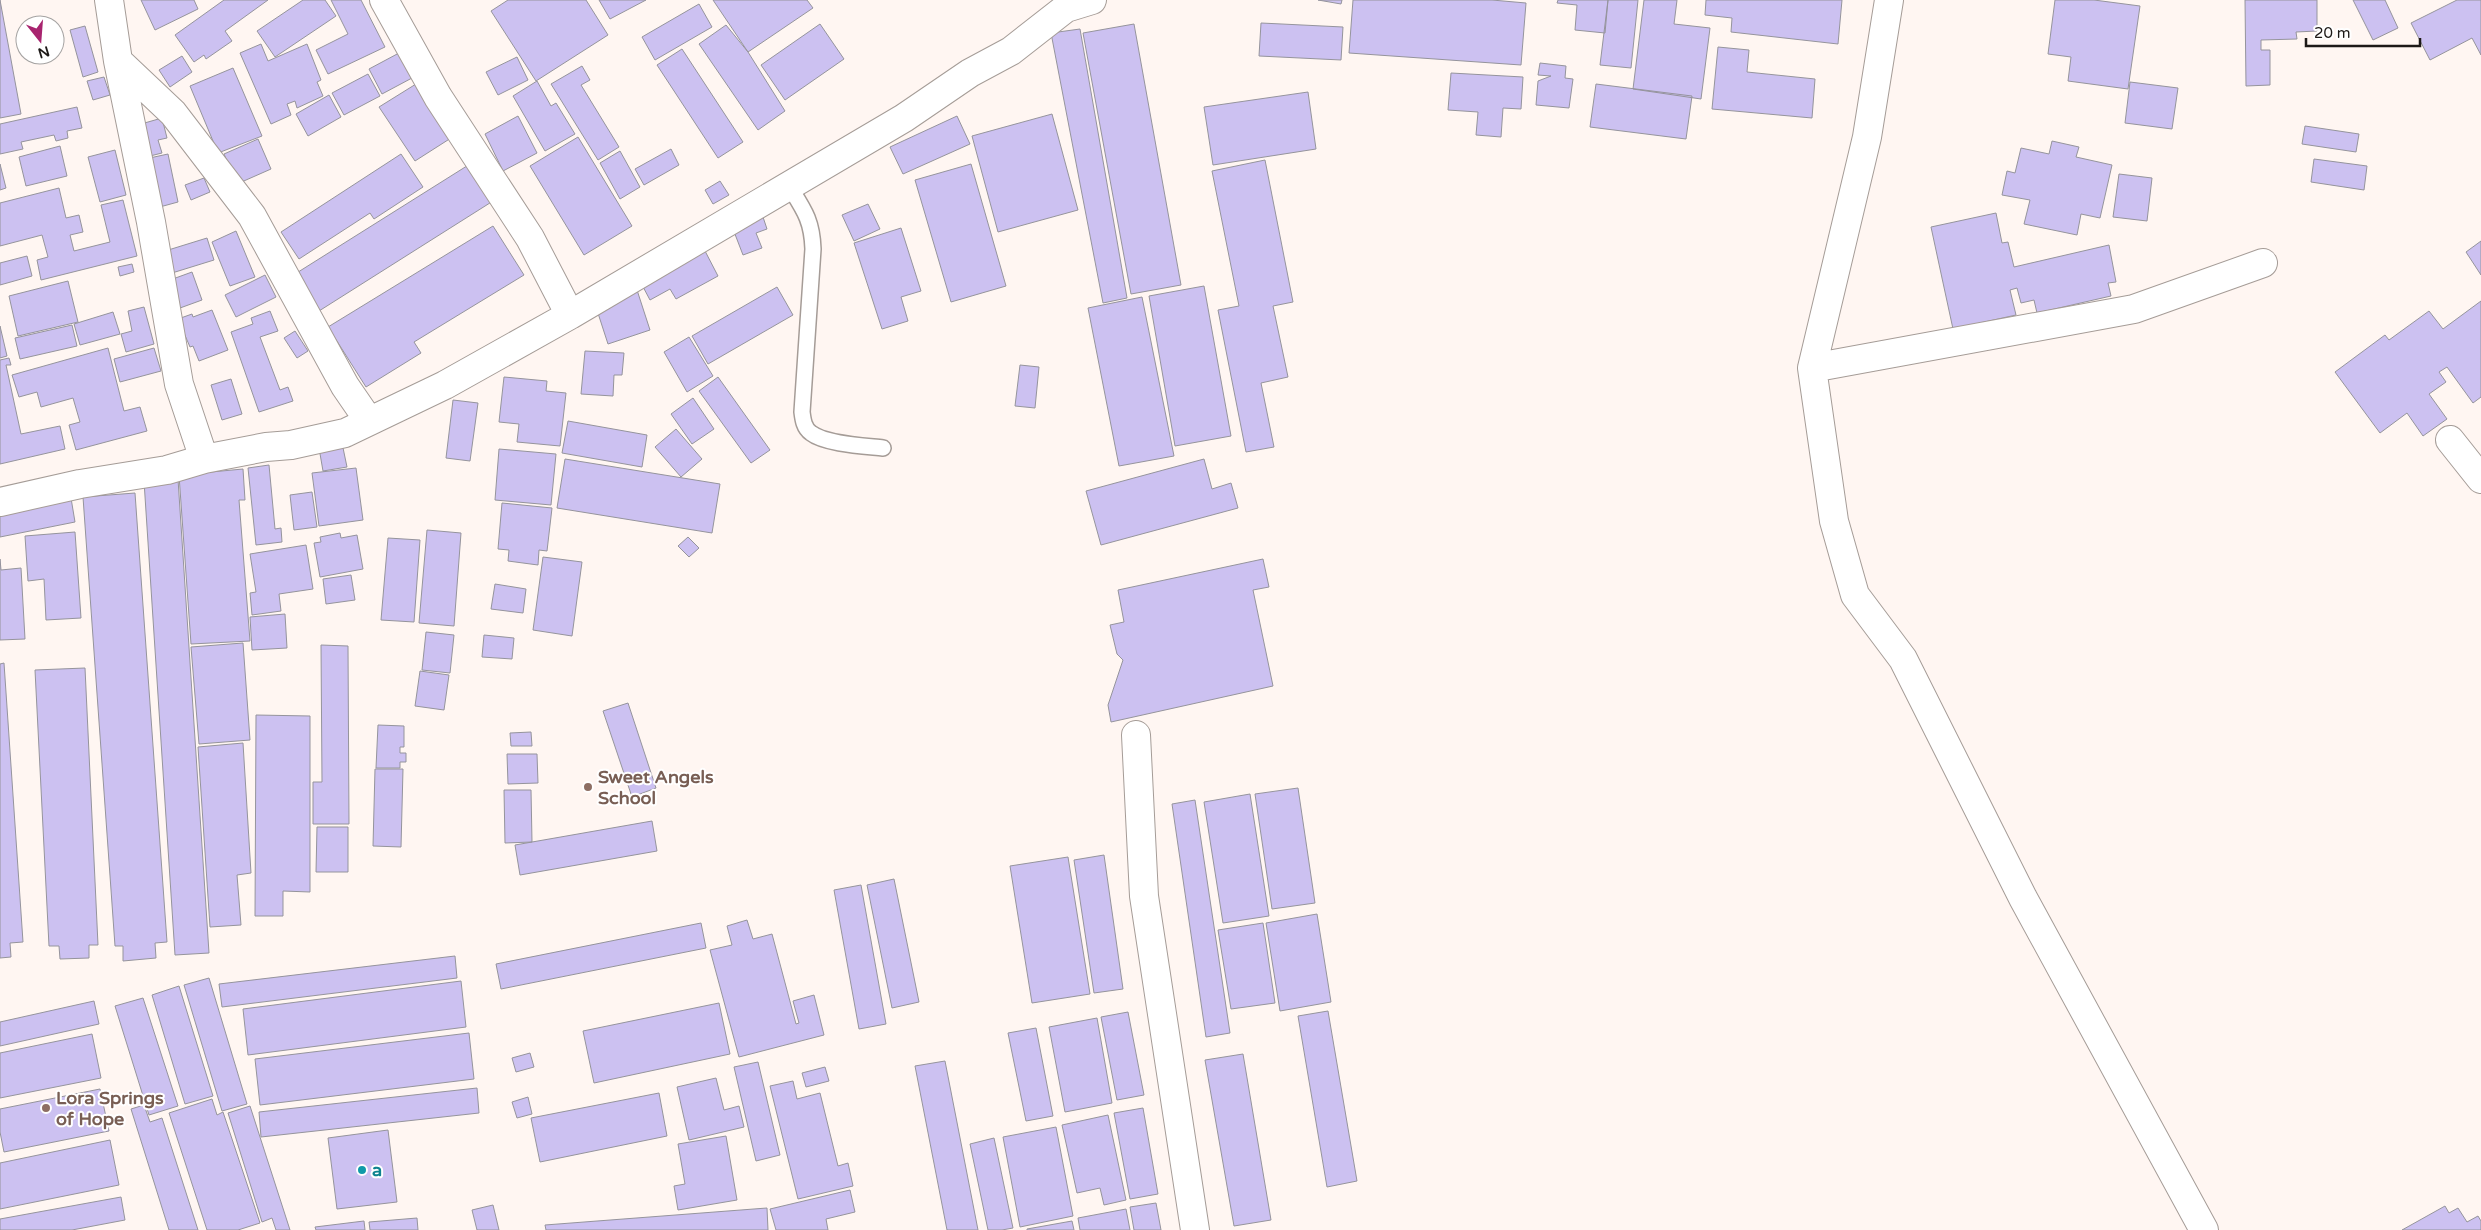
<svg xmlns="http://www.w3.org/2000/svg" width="2481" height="1230" font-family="'Varela Round',sans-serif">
	<rect width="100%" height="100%" fill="#fff6f2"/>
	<path fill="#ccc1f1" stroke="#95949c" d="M 0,0 L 21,114 L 0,118 Z
		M 141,0 L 194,0 L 198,9 L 155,30 Z
		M 224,0 L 268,0 L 225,31 L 232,41 L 206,59 L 204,55 L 194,62 L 175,35 Z
		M 303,0 L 325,0 L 336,16 L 275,57 L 257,31 Z
		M 331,0 L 361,0 L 385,47 L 328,74 L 316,50 L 348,34 Z
		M 508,0 L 586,0 L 608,35 L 536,81 L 491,11 Z
		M 599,0 L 646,0 L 610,19 Z
		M 713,0 L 807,0 L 813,8 L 748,52 Z
		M 1318,0 L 1342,0 L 1341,4 Z
		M 1353,0 L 1492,0 L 1526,3 L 1521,65 L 1349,53 Z
		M 1558,0 L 1608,0 L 1605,33 L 1575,30 L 1577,5 L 1557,3 Z
		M 1608,0 L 1638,0 L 1631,68 L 1600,65 Z
		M 1644,0 L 1677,0 L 1674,24 L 1710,28 L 1701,99 L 1633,89 Z
		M 1706,0 L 1842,0 L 1838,44 L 1731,32 L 1732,18 L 1705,15 Z
		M 2055,0 L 2094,0 L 2140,6 L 2128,89 L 2068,81 L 2071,57 L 2048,54 Z
		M 2245,0 L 2317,0 L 2317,31 L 2296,32 L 2297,39 L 2261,40 L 2261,50 L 2270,50 L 2270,85 L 2246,86 Z
		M 2353,0 L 2385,0 L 2398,28 L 2373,40 Z
		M 2457,0 L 2481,0 L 2481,55 L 2472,38 L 2430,60 L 2411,23 Z
		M 699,4 L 712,27 L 655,60 L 642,37 Z
		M 1261,23 L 1343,27 L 1341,60 L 1259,56 Z
		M 820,24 L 844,59 L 785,100 L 761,65 Z
		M 1134,24 L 1181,285 L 1131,294 L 1083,33 Z
		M 726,25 L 748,52 L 785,111 L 758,130 L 699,44 Z
		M 85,26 L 98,72 L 83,77 L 70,30 Z
		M 1080,29 L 1127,298 L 1103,303 L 1051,33 Z
		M 261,44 L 268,61 L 307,44 L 321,80 L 317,82 L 323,96 L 297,108 L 295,101 L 287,104 L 291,115 L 271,124 L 240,53 Z
		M 1718,47 L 1749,50 L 1747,72 L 1815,79 L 1812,118 L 1712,109 Z
		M 682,49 L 743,142 L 718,158 L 657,65 Z
		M 399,53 L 412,78 L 382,94 L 369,69 Z
		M 182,56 L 192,72 L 170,87 L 159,70 Z
		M 517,57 L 528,80 L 498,95 L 486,72 Z
		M 1540,63 L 1566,66 L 1565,78 L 1573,79 L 1569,108 L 1536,105 L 1538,81 L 1551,76 L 1538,75 Z
		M 582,66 L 590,80 L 581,85 L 619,147 L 598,160 L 551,84 Z
		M 233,68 L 262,136 L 218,153 L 190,86 Z
		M 1451,73 L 1523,77 L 1521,109 L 1503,108 L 1501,137 L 1476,135 L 1478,112 L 1448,110 Z
		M 368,74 L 380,96 L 344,115 L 332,93 Z
		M 104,77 L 110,95 L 93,100 L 87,81 Z
		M 537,81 L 551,106 L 556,103 L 575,134 L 545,151 L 513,96 Z
		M 2130,82 L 2178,88 L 2172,129 L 2125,123 Z
		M 416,84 L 451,138 L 415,161 L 379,107 Z
		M 1596,84 L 1692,96 L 1686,139 L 1590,127 Z
		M 1308,92 L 1316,149 L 1213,165 L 1204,107 Z
		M 329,95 L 341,117 L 308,136 L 296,114 Z
		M 77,107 L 82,128 L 67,131 L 68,138 L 56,141 L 54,135 L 21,142 L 23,149 L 0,154 L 0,124 Z
		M 1052,114 L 1078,210 L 998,232 L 972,136 Z
		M 518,116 L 537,153 L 503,171 L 485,134 Z
		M 957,116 L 970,144 L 903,174 L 890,147 Z
		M 162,118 L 167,138 L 158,140 L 162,153 L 150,156 L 141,124 Z
		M 2305,126 L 2359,134 L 2356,152 L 2302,144 Z
		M 578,137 L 632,226 L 584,255 L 530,166 Z
		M 258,139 L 271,169 L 237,184 L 224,154 Z
		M 2052,141 L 2079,147 L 2076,157 L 2112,165 L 2100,218 L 2081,214 L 2077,235 L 2024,224 L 2030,200 L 2002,195 L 2007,171 L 2015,173 L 2021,148 L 2049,154 Z
		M 60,146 L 67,176 L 26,186 L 19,157 Z
		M 671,149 L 679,165 L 644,185 L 635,169 Z
		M 115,150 L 126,195 L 100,202 L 88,157 Z
		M 620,151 L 640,187 L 620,199 L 600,163 Z
		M 168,154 L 178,202 L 156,208 L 145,159 Z
		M 401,154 L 423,187 L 374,219 L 370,213 L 299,259 L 281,232 Z
		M 2314,159 L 2367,166 L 2364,190 L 2311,182 Z
		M 1265,160 L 1293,302 L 1273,306 L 1288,377 L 1261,383 L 1274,447 L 1246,452 L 1218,310 L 1239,306 L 1212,171 Z
		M 0,164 L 6,188 L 0,190 Z
		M 470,164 L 493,201 L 319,311 L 295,274 Z
		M 971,164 L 1006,286 L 951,302 L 915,180 Z
		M 2119,174 L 2152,178 L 2147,221 L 2113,217 Z
		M 204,178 L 210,192 L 191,200 L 185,185 Z
		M 720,181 L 729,195 L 713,204 L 705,190 Z
		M 59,188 L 66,218 L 79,215 L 83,232 L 70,235 L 74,251 L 110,242 L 101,205 L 123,200 L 137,256 L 41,280 L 37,260 L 48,257 L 42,235 L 0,246 L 0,203 Z
		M 868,204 L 880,229 L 854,241 L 842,215 Z
		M 1996,213 L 2002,243 L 2008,242 L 2014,267 L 2109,245 L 2116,282 L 2108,283 L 2111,296 L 2037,313 L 2034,300 L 2021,303 L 2017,288 L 2010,290 L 2016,315 L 1953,329 L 1931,227 Z
		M 763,217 L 767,229 L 756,233 L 762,248 L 743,255 L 733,229 Z
		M 493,226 L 524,275 L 414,342 L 421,353 L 366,387 L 328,327 Z
		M 901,228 L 921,291 L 901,297 L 908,321 L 882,329 L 854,243 Z
		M 236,231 L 255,277 L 230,286 L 212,242 Z
		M 207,238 L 214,260 L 172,273 L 165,251 Z
		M 2481,241 L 2481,275 L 2466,252 Z
		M 704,249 L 718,276 L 676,299 L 670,289 L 650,300 L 641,283 Z
		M 27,256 L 32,276 L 0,285 L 0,263 Z
		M 132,264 L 134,272 L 120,276 L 118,267 Z
		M 192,272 L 202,300 L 180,308 L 170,280 Z
		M 265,275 L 276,297 L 236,317 L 225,295 Z
		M 68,281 L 78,322 L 18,336 L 9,296 Z
		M 1204,286 L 1231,436 L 1175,446 L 1149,296 Z
		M 777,287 L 793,315 L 708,364 L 692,336 Z
		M 637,290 L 650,330 L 608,344 L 595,304 Z
		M 1142,297 L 1174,456 L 1119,466 L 1088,308 Z
		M 2481,301 L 2481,397 L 2473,403 L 2447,367 L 2439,372 L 2446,382 L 2429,394 L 2447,419 L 2423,436 L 2407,413 L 2380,433 L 2335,372 L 2385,335 L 2389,340 L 2429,311 L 2443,329 Z
		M 144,307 L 154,344 L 126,352 L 121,334 L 132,331 L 128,311 Z
		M 212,310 L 228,350 L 199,361 L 193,346 L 190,347 L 178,319 L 192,314 L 193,317 Z
		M 270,311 L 278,331 L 260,337 L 280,390 L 288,387 L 293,401 L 259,412 L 231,332 L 253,324 L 251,318 Z
		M 113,312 L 120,334 L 80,345 L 74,324 Z
		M 72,325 L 77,346 L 20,359 L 15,338 Z
		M 0,326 L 7,356 L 0,358 Z
		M 295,331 L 308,351 L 297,358 L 284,338 Z
		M 689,337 L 713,376 L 687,392 L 664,352 Z
		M 108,348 L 124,411 L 140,407 L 147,431 L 76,450 L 69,425 L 80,422 L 73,398 L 41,407 L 37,392 L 19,397 L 12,375 Z
		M 154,348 L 161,371 L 120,382 L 114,359 Z
		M 585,351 L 624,353 L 622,375 L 614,375 L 613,396 L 581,394 Z
		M 9,358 L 11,365 L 6,365 L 21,434 L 60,426 L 65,449 L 0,464 L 0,360 Z
		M 1020,365 L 1039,367 L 1035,408 L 1015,406 Z
		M 504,377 L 547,381 L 546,391 L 566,393 L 560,446 L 517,442 L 519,424 L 499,422 Z
		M 718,377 L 770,450 L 751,463 L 699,391 Z
		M 231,379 L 242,414 L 222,420 L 211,385 Z
		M 693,398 L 714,429 L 692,444 L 671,414 Z
		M 453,400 L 478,403 L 470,461 L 446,458 Z
		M 568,421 L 647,435 L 642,467 L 562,453 Z
		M 676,429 L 702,459 L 681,477 L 655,447 Z
		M 342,443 L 347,467 L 323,471 L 319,448 Z
		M 499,449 L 556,454 L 551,505 L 495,500 Z
		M 565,459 L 720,484 L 712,533 L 557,508 Z
		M 1204,459 L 1212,489 L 1231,483 L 1238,508 L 1101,545 L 1086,491 Z
		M 269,465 L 275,529 L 281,528 L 282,542 L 256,545 L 248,468 Z
		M 356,468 L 363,520 L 319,526 L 312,473 Z
		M 243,469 L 245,500 L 239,500 L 250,641 L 191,644 L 179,475 Z
		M 178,479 L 209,953 L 175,955 L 144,481 Z
		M 312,492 L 317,527 L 294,530 L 290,495 Z
		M 135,493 L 167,942 L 155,943 L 156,958 L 123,961 L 123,946 L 115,946 L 83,497 Z
		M 71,498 L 75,522 L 0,537 L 0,513 Z
		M 502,503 L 552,508 L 547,551 L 539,550 L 538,565 L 508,561 L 509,550 L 498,549 Z
		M 427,530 L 461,533 L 454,626 L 419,623 Z
		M 75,532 L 81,618 L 46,620 L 44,579 L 28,581 L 25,536 Z
		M 340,533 L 341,538 L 357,535 L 363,569 L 320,577 L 314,543 L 321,542 L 320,537 Z
		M 688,537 L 699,548 L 689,557 L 678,546 Z
		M 388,538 L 420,540 L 414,622 L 381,620 Z
		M 306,545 L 313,589 L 279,594 L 281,611 L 252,615 L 250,593 L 256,592 L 250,554 Z
		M 543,557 L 582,562 L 572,636 L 533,630 Z
		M 0,559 L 1,570 L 21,568 L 25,639 L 0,640 Z
		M 1263,559 L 1269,587 L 1253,590 L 1273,686 L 1111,722 L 1108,705 L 1123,660 L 1117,654 L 1110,625 L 1124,622 L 1118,590 Z
		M 351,575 L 355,600 L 326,604 L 323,579 Z
		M 495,584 L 526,589 L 523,613 L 491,609 Z
		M 285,614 L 287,648 L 252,650 L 250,617 Z
		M 426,632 L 454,635 L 450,673 L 422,670 Z
		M 484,635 L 514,638 L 512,659 L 482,657 Z
		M 243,643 L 250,740 L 199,744 L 191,647 Z
		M 321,645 L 348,646 L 349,824 L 313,824 L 313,782 L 322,782 Z
		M 4,663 L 23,942 L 10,943 L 11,957 L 0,958 L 0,664 Z
		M 85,668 L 98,945 L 89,945 L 89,958 L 60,959 L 59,946 L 49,946 L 35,670 Z
		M 420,671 L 449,675 L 444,710 L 415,706 Z
		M 628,703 L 656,788 L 632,797 L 603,711 Z
		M 256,715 L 310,716 L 310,892 L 283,891 L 283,916 L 255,916 Z
		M 378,725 L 404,726 L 404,747 L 400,747 L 400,753 L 406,753 L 406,762 L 400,762 L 400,768 L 376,768 Z
		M 531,732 L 532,746 L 511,746 L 510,733 Z
		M 243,743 L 251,873 L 237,875 L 241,925 L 210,927 L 198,747 Z
		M 507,754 L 537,754 L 538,783 L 508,784 Z
		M 375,769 L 403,769 L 401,847 L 373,846 Z
		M 1298,788 L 1315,903 L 1272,909 L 1255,794 Z
		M 504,790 L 531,790 L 532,842 L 505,843 Z
		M 1250,794 L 1269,916 L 1223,923 L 1204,802 Z
		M 1195,800 L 1230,1033 L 1206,1037 L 1172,804 Z
		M 652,821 L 657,851 L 520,875 L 515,845 Z
		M 317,827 L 348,827 L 348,872 L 316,872 Z
		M 1104,855 L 1123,989 L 1094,993 L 1074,860 Z
		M 1068,857 L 1090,994 L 1032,1003 L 1010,866 Z
		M 894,879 L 919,1002 L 892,1008 L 867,885 Z
		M 861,885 L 886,1024 L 859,1029 L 834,890 Z
		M 1317,914 L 1331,1002 L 1280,1011 L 1266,923 Z
		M 747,920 L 753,939 L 772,934 L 796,1024 L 799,1023 L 793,1001 L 814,995 L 824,1035 L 739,1057 L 710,950 L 732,945 L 727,926 Z
		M 701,923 L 706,948 L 501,989 L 496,964 Z
		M 1263,923 L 1275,1003 L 1231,1009 L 1218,930 Z
		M 455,956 L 457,978 L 222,1007 L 219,984 Z
		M 209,978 L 247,1104 L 222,1111 L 184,985 Z
		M 461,981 L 466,1027 L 248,1055 L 243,1009 Z
		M 179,986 L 213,1096 L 185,1104 L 152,995 Z
		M 143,998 L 178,1106 L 149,1115 L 115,1006 Z
		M 94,1001 L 99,1024 L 0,1046 L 0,1022 Z
		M 719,1003 L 730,1054 L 594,1083 L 583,1031 Z
		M 1328,1011 L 1357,1181 L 1327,1187 L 1298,1016 Z
		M 1128,1012 L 1144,1095 L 1117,1100 L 1101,1017 Z
		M 1097,1018 L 1112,1103 L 1065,1112 L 1049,1027 Z
		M 1036,1028 L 1053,1116 L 1026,1121 L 1008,1033 Z
		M 469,1033 L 474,1079 L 260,1105 L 255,1059 Z
		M 92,1034 L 101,1078 L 0,1098 L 0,1053 Z
		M 530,1053 L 534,1067 L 516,1072 L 512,1058 Z
		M 1243,1054 L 1271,1220 L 1234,1226 L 1205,1060 Z
		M 945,1061 L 978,1230 L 947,1230 L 915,1066 Z
		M 758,1062 L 780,1155 L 756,1161 L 734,1067 Z
		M 825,1067 L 829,1081 L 806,1087 L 802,1073 Z
		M 716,1078 L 724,1110 L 739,1106 L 744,1127 L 689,1140 L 677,1087 Z
		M 793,1081 L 797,1099 L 820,1093 L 838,1166 L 848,1163 L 853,1186 L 798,1199 L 770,1086 Z
		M 477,1088 L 479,1113 L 261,1137 L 259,1112 Z
		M 100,1089 L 109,1131 L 4,1152 L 0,1132 L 0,1109 Z
		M 659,1093 L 667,1136 L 540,1162 L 531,1118 Z
		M 528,1097 L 532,1114 L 517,1118 L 512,1102 Z
		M 212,1099 L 217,1115 L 223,1112 L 260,1223 L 238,1230 L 207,1230 L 169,1113 Z
		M 144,1105 L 150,1122 L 162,1118 L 198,1230 L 169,1230 L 131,1109 Z
		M 250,1106 L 290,1230 L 276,1230 L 272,1218 L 262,1222 L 228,1113 Z
		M 1143,1108 L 1158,1194 L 1130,1199 L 1114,1113 Z
		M 1108,1115 L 1126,1200 L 1104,1205 L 1100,1188 L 1077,1193 L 1062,1125 Z
		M 1056,1127 L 1073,1216 L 1020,1227 L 1003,1137 Z
		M 388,1130 L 397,1202 L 337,1209 L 328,1138 Z
		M 726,1136 L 737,1200 L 678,1210 L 674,1186 L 685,1184 L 678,1144 Z
		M 994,1138 L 1013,1228 L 1002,1230 L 988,1230 L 970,1144 Z
		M 110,1140 L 119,1185 L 0,1209 L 0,1163 Z
		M 850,1190 L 855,1212 L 826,1219 L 828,1230 L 776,1230 L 770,1209 Z
		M 121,1197 L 125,1220 L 72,1230 L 0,1230 L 0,1219 Z
		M 1156,1203 L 1161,1230 L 1134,1230 L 1130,1207 Z
		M 493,1205 L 499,1230 L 477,1230 L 472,1210 Z
		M 2445,1206 L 2449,1213 L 2458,1208 L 2467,1222 L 2478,1216 L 2481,1221 L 2481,1230 L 2402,1230 Z
		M 767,1208 L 768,1230 L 546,1230 L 545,1225 Z
		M 1126,1209 L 1130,1230 L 1080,1230 L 1078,1218 Z
		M 417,1218 L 418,1230 L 370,1230 L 369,1222 Z
		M 364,1221 L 365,1230 L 316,1230 L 315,1227 Z
		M 1072,1221 L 1074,1230 L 1027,1230 L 1027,1229 Z"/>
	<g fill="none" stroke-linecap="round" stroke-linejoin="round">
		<defs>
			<path id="lane" d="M 789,186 C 804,210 812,220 813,249 L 802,412 C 803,420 804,428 811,433 C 825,444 865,446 883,448"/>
			<path id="street" d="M 109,0 L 118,61 L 173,113 L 252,216 L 345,386 L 369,421
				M 384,0 L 438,97 L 530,238 L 570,315
				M 1889,0 L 1867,137 L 1812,368 L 1834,521 L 1855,595 L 1903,659 L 2023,898 L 2204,1230
				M 118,61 L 151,222 L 179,384 L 204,459
				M 1812,368 L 2134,309 L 2263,263
				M 2450,440 L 2481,479
				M 0,502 L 80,484 L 167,470 L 204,459 L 266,447 L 291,445 L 345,433 L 445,385 L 570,315 L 904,118 L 970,73 L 1011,51 L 1066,8 L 1092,0
				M 1136,735 L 1144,896 L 1195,1230"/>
		</defs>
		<use href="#lane" stroke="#a59c97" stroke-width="18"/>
		<use href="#street" stroke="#a59c97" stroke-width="30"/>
		<use href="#lane" stroke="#fff" stroke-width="15"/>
		<use href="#street" stroke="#fff" stroke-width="28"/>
	</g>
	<g fill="#8d6e63" stroke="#fff" stroke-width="2">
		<circle cx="588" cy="787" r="5"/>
		<circle cx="46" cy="1108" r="5"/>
	</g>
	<circle fill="#0f9aa8" stroke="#fff" stroke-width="2" cx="362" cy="1170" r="5"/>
	<g text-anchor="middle" stroke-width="4" stroke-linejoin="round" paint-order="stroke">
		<g font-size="18" font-weight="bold" fill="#785e54" stroke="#fff" text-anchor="start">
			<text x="598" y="783">Sweet Angels<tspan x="598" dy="21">School</tspan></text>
			<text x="56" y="1104">Lora Springs<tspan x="56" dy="21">of Hope</tspan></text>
		</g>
		<g font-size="18" font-weight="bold" fill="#0d838f" stroke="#fff" text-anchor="start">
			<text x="372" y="1176">a</text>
		</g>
	</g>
	<g transform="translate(40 40) rotate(163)"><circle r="24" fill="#ffffff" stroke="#a5a3a2"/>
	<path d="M0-4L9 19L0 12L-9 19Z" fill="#a8246f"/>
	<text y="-8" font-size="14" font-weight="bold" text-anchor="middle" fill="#1d1917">N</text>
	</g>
	<path d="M2306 38v8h114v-8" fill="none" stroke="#1d1917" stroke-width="2.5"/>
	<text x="2314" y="38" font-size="15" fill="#1d1917" stroke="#ffffff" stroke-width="4" paint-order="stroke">20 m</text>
</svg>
